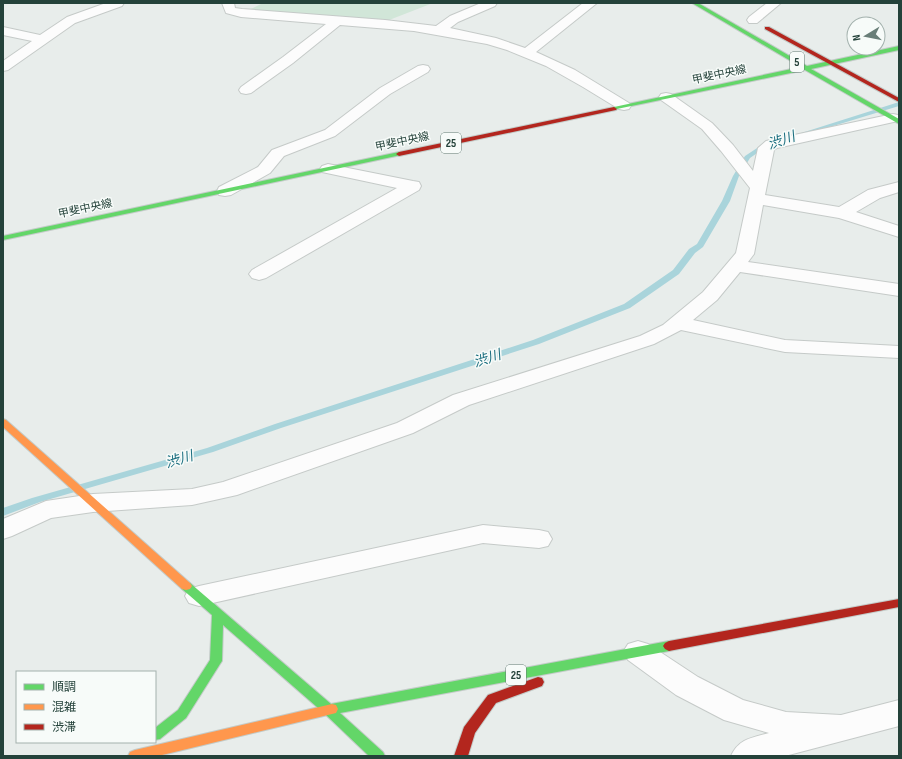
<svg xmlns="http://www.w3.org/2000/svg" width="902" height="759" font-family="'Sofia Sans Condensed','Noto Sans JP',sans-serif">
	<rect width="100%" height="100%" fill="#e8edeb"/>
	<path fill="#d1e6d8" d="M 263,3 L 433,3 L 384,22 L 245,12 Z"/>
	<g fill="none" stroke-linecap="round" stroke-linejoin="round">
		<path fill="#a9d4db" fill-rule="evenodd" d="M 899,102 L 899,106 L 797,137 L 792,136 Z
			M 768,141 L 771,143 L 770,144 L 750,158 L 739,176 L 730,201 L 703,247 L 695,253 L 679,274 L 630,308 L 539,344 L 281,428 L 213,452 L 40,502 L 3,516 L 3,508 L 32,498 L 207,448 L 275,424 L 533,340 L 624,304 L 673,270 L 689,249 L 697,244 L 722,201 L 733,176 L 745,156 Z"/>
		<defs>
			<path id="street" d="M 106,3 L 124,3 L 122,6 L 75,23 L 8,70 L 3,71 L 3,61 L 32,41 L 3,35 L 3,27 L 40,35 L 67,17 Z
				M 222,3 L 234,3 L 235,8 L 242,9 L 385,20 L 436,26 L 450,16 L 481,3 L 497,3 L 495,6 L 458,22 L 450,28 L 496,38 L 525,48 L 583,3 L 597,3 L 536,52 L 575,70 L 629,103 L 631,106 L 629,109 L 624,110 L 619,109 L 583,87 L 546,66 L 507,50 L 487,44 L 414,31 L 340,25 L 293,63 L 251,93 L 246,94 L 241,93 L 239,90 L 241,87 L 283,57 L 326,24 L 241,17 L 226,13 Z
				M 767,3 L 781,3 L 757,23 L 749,23 L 747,20 L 749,17 Z
				M 423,65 L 428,66 L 430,69 L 428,72 L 390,94 L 335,136 L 284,156 L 270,173 L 231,195 L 225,196 L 219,195 L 217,191 L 219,187 L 258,167 L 272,150 L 325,130 L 380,88 L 418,66 Z
				M 666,93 L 671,94 L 712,123 L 733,145 L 753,171 L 758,148 L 766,141 L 893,114 L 898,115 L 898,121 L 777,148 L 774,150 L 765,195 L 839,207 L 868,190 L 899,182 L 899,192 L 880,198 L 856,212 L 899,226 L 899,237 L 839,218 L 763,205 L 754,254 L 748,262 L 899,284 L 899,296 L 740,272 L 717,300 L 693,320 L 785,340 L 899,346 L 899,358 L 785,352 L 681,330 L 654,344 L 469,405 L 413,433 L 237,495 L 192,505 L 93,512 L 51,518 L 12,536 L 3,539 L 3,519 L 46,501 L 93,494 L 192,489 L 223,482 L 397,423 L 453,395 L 640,336 L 663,325 L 703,292 L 736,253 L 750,188 L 721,151 L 702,129 L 661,100 L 659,97 L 661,94 Z
				M 328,164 L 413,181 L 419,182 L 421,186 L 419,190 L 266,278 L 259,280 L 252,278 L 249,274 L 252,270 L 397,188 L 322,172 L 320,169 L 322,166 Z
				M 483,525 L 539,530 L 548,532 L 552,539 L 548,546 L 539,548 L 483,543 L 199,606 L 189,603 L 185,596 L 189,589 L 199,586 Z
				M 638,641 L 648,644 L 698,677 L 743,700 L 786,712 L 841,715 L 899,700 L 899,726 L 785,756 L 731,756 C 739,739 751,738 769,733 L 724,720 L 676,695 L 628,660 L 623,652 L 628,644 Z"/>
			<path id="fast" d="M 692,3 L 698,3 L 807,66 L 899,46 L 899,50 L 811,69 L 899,119 L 899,124 L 805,70 L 612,110 L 611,109 L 614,107 L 801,67 Z
				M 399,152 L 401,153 L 401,155 L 3,240 L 3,236 Z
				M 186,582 L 190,583 L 331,704 L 669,641 L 673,643 L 675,646 L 673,649 L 669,651 L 340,713 L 383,752 L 385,756 L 369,756 L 325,714 L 223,625 L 222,661 L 220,664 L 186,718 L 160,739 L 155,740 L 155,728 L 178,710 L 210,660 L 212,615 L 182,589 L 180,586 L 182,583 Z"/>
			<path id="slow" d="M 3,419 L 6,420 L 190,583 L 192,586 L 190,589 L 186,590 L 182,589 L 3,427 Z
				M 332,704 L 336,705 L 338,709 L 336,713 L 332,714 L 158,756 L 128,756 L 130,752 L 135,750 Z"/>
			<path id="jam" d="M 765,27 L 769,27 L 899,98 L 899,102 L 765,29 Z
				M 614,107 L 617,109 L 616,110 L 399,156 L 396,154 L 399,152 Z
				M 899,599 L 899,607 L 669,651 L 665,649 L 663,646 L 665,643 L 669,641 Z
				M 538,677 L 542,678 L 544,682 L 542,686 L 496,703 L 475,733 L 468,756 L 454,756 L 464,727 L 488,695 Z"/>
		</defs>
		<use href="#street" stroke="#c5cac8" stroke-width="2"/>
		<use href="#fast" stroke="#c3cbc8" stroke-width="2"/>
		<use href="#slow" stroke="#c3cbc8" stroke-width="2"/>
		<use href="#jam" stroke="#c3cbc8" stroke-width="2"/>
		<use href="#street" fill="#fcfcfc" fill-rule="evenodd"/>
		<use href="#fast" fill="#63d668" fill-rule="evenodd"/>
		<use href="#slow" fill="#ff974d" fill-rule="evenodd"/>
		<use href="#jam" fill="#b3261e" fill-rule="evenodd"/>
	</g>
	<g text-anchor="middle" stroke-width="3" stroke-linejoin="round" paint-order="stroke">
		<g font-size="11" fill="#24423a" stroke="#f7fbf9">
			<text transform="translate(719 74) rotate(-12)" y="4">甲斐中央線</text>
			<text transform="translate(402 141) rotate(-12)" y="4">甲斐中央線</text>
			<text transform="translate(85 208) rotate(-12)" y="4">甲斐中央線</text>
		</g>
		<g fill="#f7fbf9" stroke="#637a73" stroke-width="1">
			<rect x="790" y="52" width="14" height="20" rx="3"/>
			<rect x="441" y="133" width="20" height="20" rx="3"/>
			<rect x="506" y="665" width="20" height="20" rx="3"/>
		</g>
		<g font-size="12" font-weight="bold" fill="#24423a">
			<text x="797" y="66">5</text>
			<text x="451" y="147">25</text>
			<text x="516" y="679">25</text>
		</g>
		<g font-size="14" font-style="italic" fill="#1c6f80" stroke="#f7fbf9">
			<text transform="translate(781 140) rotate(-19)" y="5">渋川</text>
			<text transform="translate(487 358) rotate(-18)" y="5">渋川</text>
			<text transform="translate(179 459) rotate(-17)" y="5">渋川</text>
		</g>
	</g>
	<rect width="902" height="759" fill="none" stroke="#24423a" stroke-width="8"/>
	<rect x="16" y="671" width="140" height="72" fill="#f7fbf9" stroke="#a3b1ad"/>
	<rect x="24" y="684" width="20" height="6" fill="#63d668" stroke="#a3b1ad"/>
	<text x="52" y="691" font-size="12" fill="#24423a">順調</text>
	<rect x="24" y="704" width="20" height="6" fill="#ff974d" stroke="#a3b1ad"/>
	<text x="52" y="711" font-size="12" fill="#24423a">混雑</text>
	<rect x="24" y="724" width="20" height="6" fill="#b3261e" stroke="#a3b1ad"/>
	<text x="52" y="731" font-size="12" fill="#24423a">渋滞</text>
	<g transform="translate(866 36) rotate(260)"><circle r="19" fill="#f7fbf9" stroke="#a3b1ad"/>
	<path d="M0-3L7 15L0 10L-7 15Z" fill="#697e78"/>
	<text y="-6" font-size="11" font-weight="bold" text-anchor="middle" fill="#24423a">N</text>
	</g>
</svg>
